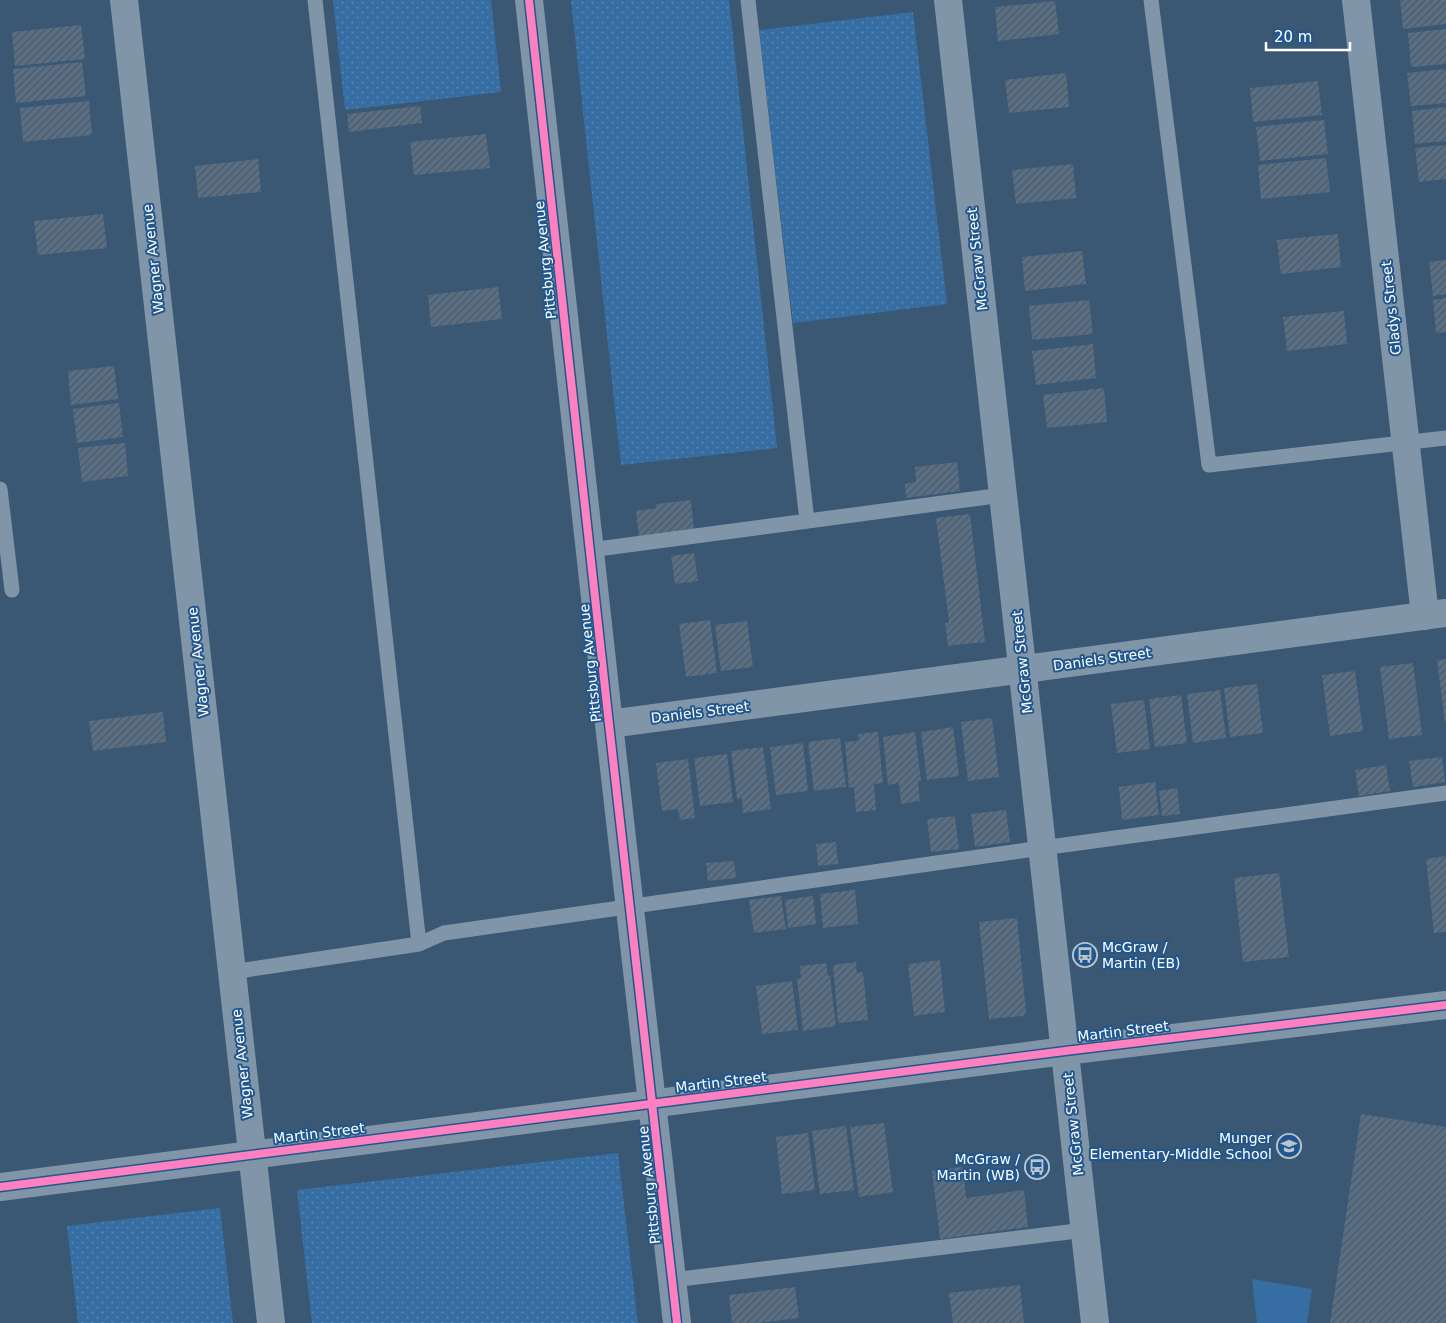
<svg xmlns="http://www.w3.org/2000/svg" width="1446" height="1323" font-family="'DejaVu Sans',sans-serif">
	<defs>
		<pattern id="grass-dots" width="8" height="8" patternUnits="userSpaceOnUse" patternTransform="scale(1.25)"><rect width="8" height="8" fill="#366ea4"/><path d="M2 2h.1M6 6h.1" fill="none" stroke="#5484b2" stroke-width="1.8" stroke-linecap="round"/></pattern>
		<pattern id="building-hatch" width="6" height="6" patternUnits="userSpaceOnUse" patternTransform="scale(1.25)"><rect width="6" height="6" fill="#586f86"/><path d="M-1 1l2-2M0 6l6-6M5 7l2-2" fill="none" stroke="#505860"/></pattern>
	</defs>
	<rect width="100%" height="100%" fill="#3a5774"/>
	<path fill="url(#grass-dots)" d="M 333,0 L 491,0 L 501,92 L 345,110 Z
		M 571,0 L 729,0 L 777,448 L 621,465 Z
		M 913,12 L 947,304 L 793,323 L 759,30 Z
		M 618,1153 L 638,1323 L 312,1323 L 297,1190 Z
		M 220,1208 L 233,1323 L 78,1323 L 67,1226 Z"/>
	<path fill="#366ea4" d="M 1252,1279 L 1312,1289 L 1307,1323 L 1257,1323 Z"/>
	<path fill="url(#building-hatch)" d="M 1400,0 L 1446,0 L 1446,24 L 1403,29 Z
		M 1055,1 L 1059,34 L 998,41 L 995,7 Z
		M 81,25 L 85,59 L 15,66 L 12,32 Z
		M 1446,29 L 1446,64 L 1411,67 L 1408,33 Z
		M 82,62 L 86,96 L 16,103 L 13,69 Z
		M 1446,69 L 1446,103 L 1411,106 L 1407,73 Z
		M 1066,73 L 1069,107 L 1009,113 L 1005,80 Z
		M 1318,81 L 1322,115 L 1253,122 L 1250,88 Z
		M 89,101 L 92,135 L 23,142 L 20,108 Z
		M 420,106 L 422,123 L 349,132 L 347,114 Z
		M 1446,107 L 1446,141 L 1415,144 L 1412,111 Z
		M 1324,120 L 1328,154 L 1260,161 L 1256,127 Z
		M 486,134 L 490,168 L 414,175 L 410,142 Z
		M 1446,145 L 1446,179 L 1419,182 L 1415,148 Z
		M 1326,158 L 1330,192 L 1261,199 L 1258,165 Z
		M 258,159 L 261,192 L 198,198 L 195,166 Z
		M 1073,164 L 1076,198 L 1016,204 L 1012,170 Z
		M 103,214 L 107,248 L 38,255 L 34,221 Z
		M 1338,234 L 1341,267 L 1281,274 L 1277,240 Z
		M 1082,251 L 1086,284 L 1025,291 L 1022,257 Z
		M 1446,260 L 1446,294 L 1433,296 L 1429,262 Z
		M 498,287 L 502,319 L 431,327 L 428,295 Z
		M 1446,298 L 1446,332 L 1436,333 L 1433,300 Z
		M 1089,300 L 1093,334 L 1032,340 L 1029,306 Z
		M 1344,311 L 1347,344 L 1287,351 L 1283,317 Z
		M 1093,344 L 1096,378 L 1036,385 L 1032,351 Z
		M 114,366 L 118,399 L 71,405 L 68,371 Z
		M 1104,388 L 1107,422 L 1047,428 L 1043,395 Z
		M 119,403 L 123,437 L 77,443 L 73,409 Z
		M 125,443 L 128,476 L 82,482 L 78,448 Z
		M 957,462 L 960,491 L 906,498 L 905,484 L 916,482 L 915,467 Z
		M 691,500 L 694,532 L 639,537 L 636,511 L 656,508 L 656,504 Z
		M 970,514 L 985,642 L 948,646 L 945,623 L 949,623 L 936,518 Z
		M 694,553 L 698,581 L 675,584 L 671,556 Z
		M 710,620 L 717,673 L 686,677 L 679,624 Z
		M 747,621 L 753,667 L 721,671 L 715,625 Z
		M 1446,659 L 1446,723 L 1445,723 L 1437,660 Z
		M 1413,663 L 1422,735 L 1389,739 L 1380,667 Z
		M 1355,671 L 1363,731 L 1330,736 L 1322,675 Z
		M 1257,684 L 1263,733 L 1230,737 L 1224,688 Z
		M 1220,690 L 1226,738 L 1193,743 L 1187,694 Z
		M 1181,695 L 1187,743 L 1155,747 L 1149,699 Z
		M 1144,700 L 1150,749 L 1117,753 L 1111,704 Z
		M 163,712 L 166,742 L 93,751 L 89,721 Z
		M 992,718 L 999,777 L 968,781 L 961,722 Z
		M 953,727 L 959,776 L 927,780 L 921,732 Z
		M 878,732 L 883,783 L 874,784 L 876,810 L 856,812 L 854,787 L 849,788 L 845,742 L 859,741 L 858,734 Z
		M 915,732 L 921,781 L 918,781 L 920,801 L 901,804 L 899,783 L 888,785 L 883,737 Z
		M 840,738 L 846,787 L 814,791 L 808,742 Z
		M 803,743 L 808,791 L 776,795 L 770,747 Z
		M 763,747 L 771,809 L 743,813 L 742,798 L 737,799 L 731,751 Z
		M 727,754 L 733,802 L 700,806 L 694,758 Z
		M 1442,757 L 1445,782 L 1413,787 L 1409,761 Z
		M 688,759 L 695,818 L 680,820 L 678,809 L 662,811 L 656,763 Z
		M 1386,765 L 1390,791 L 1359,796 L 1355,770 Z
		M 1155,782 L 1159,815 L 1122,820 L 1119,787 Z
		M 1177,788 L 1180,814 L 1162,816 L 1159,791 Z
		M 1006,810 L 1010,842 L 975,847 L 971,814 Z
		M 955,816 L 959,849 L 931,852 L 927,819 Z
		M 836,842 L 838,864 L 818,866 L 816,844 Z
		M 1446,856 L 1446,932 L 1434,933 L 1426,859 Z
		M 734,861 L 736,878 L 708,881 L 706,863 Z
		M 1279,873 L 1289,957 L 1243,962 L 1234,878 Z
		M 855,890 L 858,924 L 823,928 L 820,894 Z
		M 781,896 L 786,929 L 754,933 L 749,900 Z
		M 813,896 L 816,924 L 788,928 L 785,900 Z
		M 1017,918 L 1026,1012 L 1023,1016 L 989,1019 L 979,922 Z
		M 940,960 L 945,1012 L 914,1016 L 908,964 Z
		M 856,962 L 857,973 L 863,972 L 868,1020 L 838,1023 L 833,965 Z
		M 826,963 L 828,976 L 830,976 L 836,1026 L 803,1031 L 797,979 L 801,978 L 800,966 Z
		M 792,981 L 798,1030 L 762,1034 L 756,986 Z
		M 1361,1114 L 1446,1127 L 1446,1323 L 1330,1323 Z
		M 884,1123 L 893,1192 L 859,1197 L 850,1127 Z
		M 846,1126 L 854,1190 L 820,1194 L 812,1131 Z
		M 808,1133 L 815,1190 L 782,1194 L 776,1137 Z
		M 963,1167 L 966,1198 L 1024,1190 L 1028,1227 L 940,1239 L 932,1171 Z
		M 1020,1285 L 1024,1323 L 953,1323 L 949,1293 Z
		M 795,1287 L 799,1318 L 758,1323 L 732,1323 L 729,1295 Z"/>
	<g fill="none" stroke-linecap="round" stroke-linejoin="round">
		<path stroke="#8195a9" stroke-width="15" d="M 315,0 L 419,944
			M 748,0 L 807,521
			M 1151,0 L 1209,465 L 1446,438
			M 0,489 L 12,590
			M 590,550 L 1003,495
			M 232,972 L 419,944 L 444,933 L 1042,848 L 1446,793
			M 672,1280 L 1085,1230"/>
		<path stroke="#8195a9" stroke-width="28" d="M 124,0 L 271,1323
			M 529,0 L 609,724 L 677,1323
			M 1356,0 L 1425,616
			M 609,724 L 1446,613
			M 0,1187 L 1065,1051 L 1446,1005"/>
		<path stroke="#8195a9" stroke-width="28" d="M 948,0 L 1095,1323"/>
		<defs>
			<path id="cycleway" d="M 529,0 L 609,724 L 677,1323
				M 0,1187 L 1065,1051 L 1446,1005"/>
		</defs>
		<use href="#cycleway" stroke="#21578d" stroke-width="11"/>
		<use href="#cycleway" stroke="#ff80c0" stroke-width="8"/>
	</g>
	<defs>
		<symbol id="bus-ring" viewBox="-11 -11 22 22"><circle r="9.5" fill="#21578d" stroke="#bac4ce" stroke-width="1.5"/><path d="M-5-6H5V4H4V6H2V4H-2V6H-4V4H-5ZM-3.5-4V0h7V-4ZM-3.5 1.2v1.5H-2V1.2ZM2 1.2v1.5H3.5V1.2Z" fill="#bac4ce"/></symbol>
		<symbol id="school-ring" viewBox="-11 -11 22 22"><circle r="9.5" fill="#21578d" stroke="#bac4ce" stroke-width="1.5"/><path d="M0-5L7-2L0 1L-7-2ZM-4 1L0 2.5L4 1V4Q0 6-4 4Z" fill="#bac4ce"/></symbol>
	</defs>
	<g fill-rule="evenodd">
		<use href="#bus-ring" x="1071" y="941" width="28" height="28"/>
		<use href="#school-ring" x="1275" y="1132" width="28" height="28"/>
		<use href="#bus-ring" x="1023" y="1153" width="28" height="28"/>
	</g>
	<g text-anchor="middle" stroke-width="4" stroke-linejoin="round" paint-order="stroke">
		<g font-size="14" fill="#fff" stroke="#21578d">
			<text transform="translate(153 259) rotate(-96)" y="5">Wagner Avenue</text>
			<text transform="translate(977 259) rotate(-96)" y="5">McGraw Street</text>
			<text transform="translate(545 260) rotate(-96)" y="5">Pittsburg Avenue</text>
			<text transform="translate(1391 308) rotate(-96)" y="5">Gladys Street</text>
			<text transform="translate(1102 659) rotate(-8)" y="5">Daniels Street</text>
			<text transform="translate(198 662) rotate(-96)" y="5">Wagner Avenue</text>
			<text transform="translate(1022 662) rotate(-96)" y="5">McGraw Street</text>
			<text transform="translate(590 663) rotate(-96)" y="5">Pittsburg Avenue</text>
			<text transform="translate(700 712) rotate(-7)" y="5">Daniels Street</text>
			<text transform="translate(1123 1031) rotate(-7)" y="5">Martin Street</text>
			<text transform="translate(242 1064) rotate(-96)" y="5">Wagner Avenue</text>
			<text transform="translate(721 1082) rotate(-7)" y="5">Martin Street</text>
			<text transform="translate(1073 1124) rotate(-96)" y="5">McGraw Street</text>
			<text transform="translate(319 1133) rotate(-7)" y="5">Martin Street</text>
			<text transform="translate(649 1185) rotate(-96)" y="5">Pittsburg Avenue</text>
		</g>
		<g font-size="14" fill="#fff" stroke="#21578d" text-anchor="end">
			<text x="1102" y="952" text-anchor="start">McGraw /<tspan x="1102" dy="16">Martin (EB)</tspan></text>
			<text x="1272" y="1143">Munger<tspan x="1272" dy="16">Elementary-Middle School</tspan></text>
			<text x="1020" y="1164">McGraw /<tspan x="1020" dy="16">Martin (WB)</tspan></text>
		</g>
	</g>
	<path d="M1266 42v8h84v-8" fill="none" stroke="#ffffff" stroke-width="2.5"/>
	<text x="1274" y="42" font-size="15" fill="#ffffff" stroke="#21578d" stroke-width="4" paint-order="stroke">20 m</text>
</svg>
